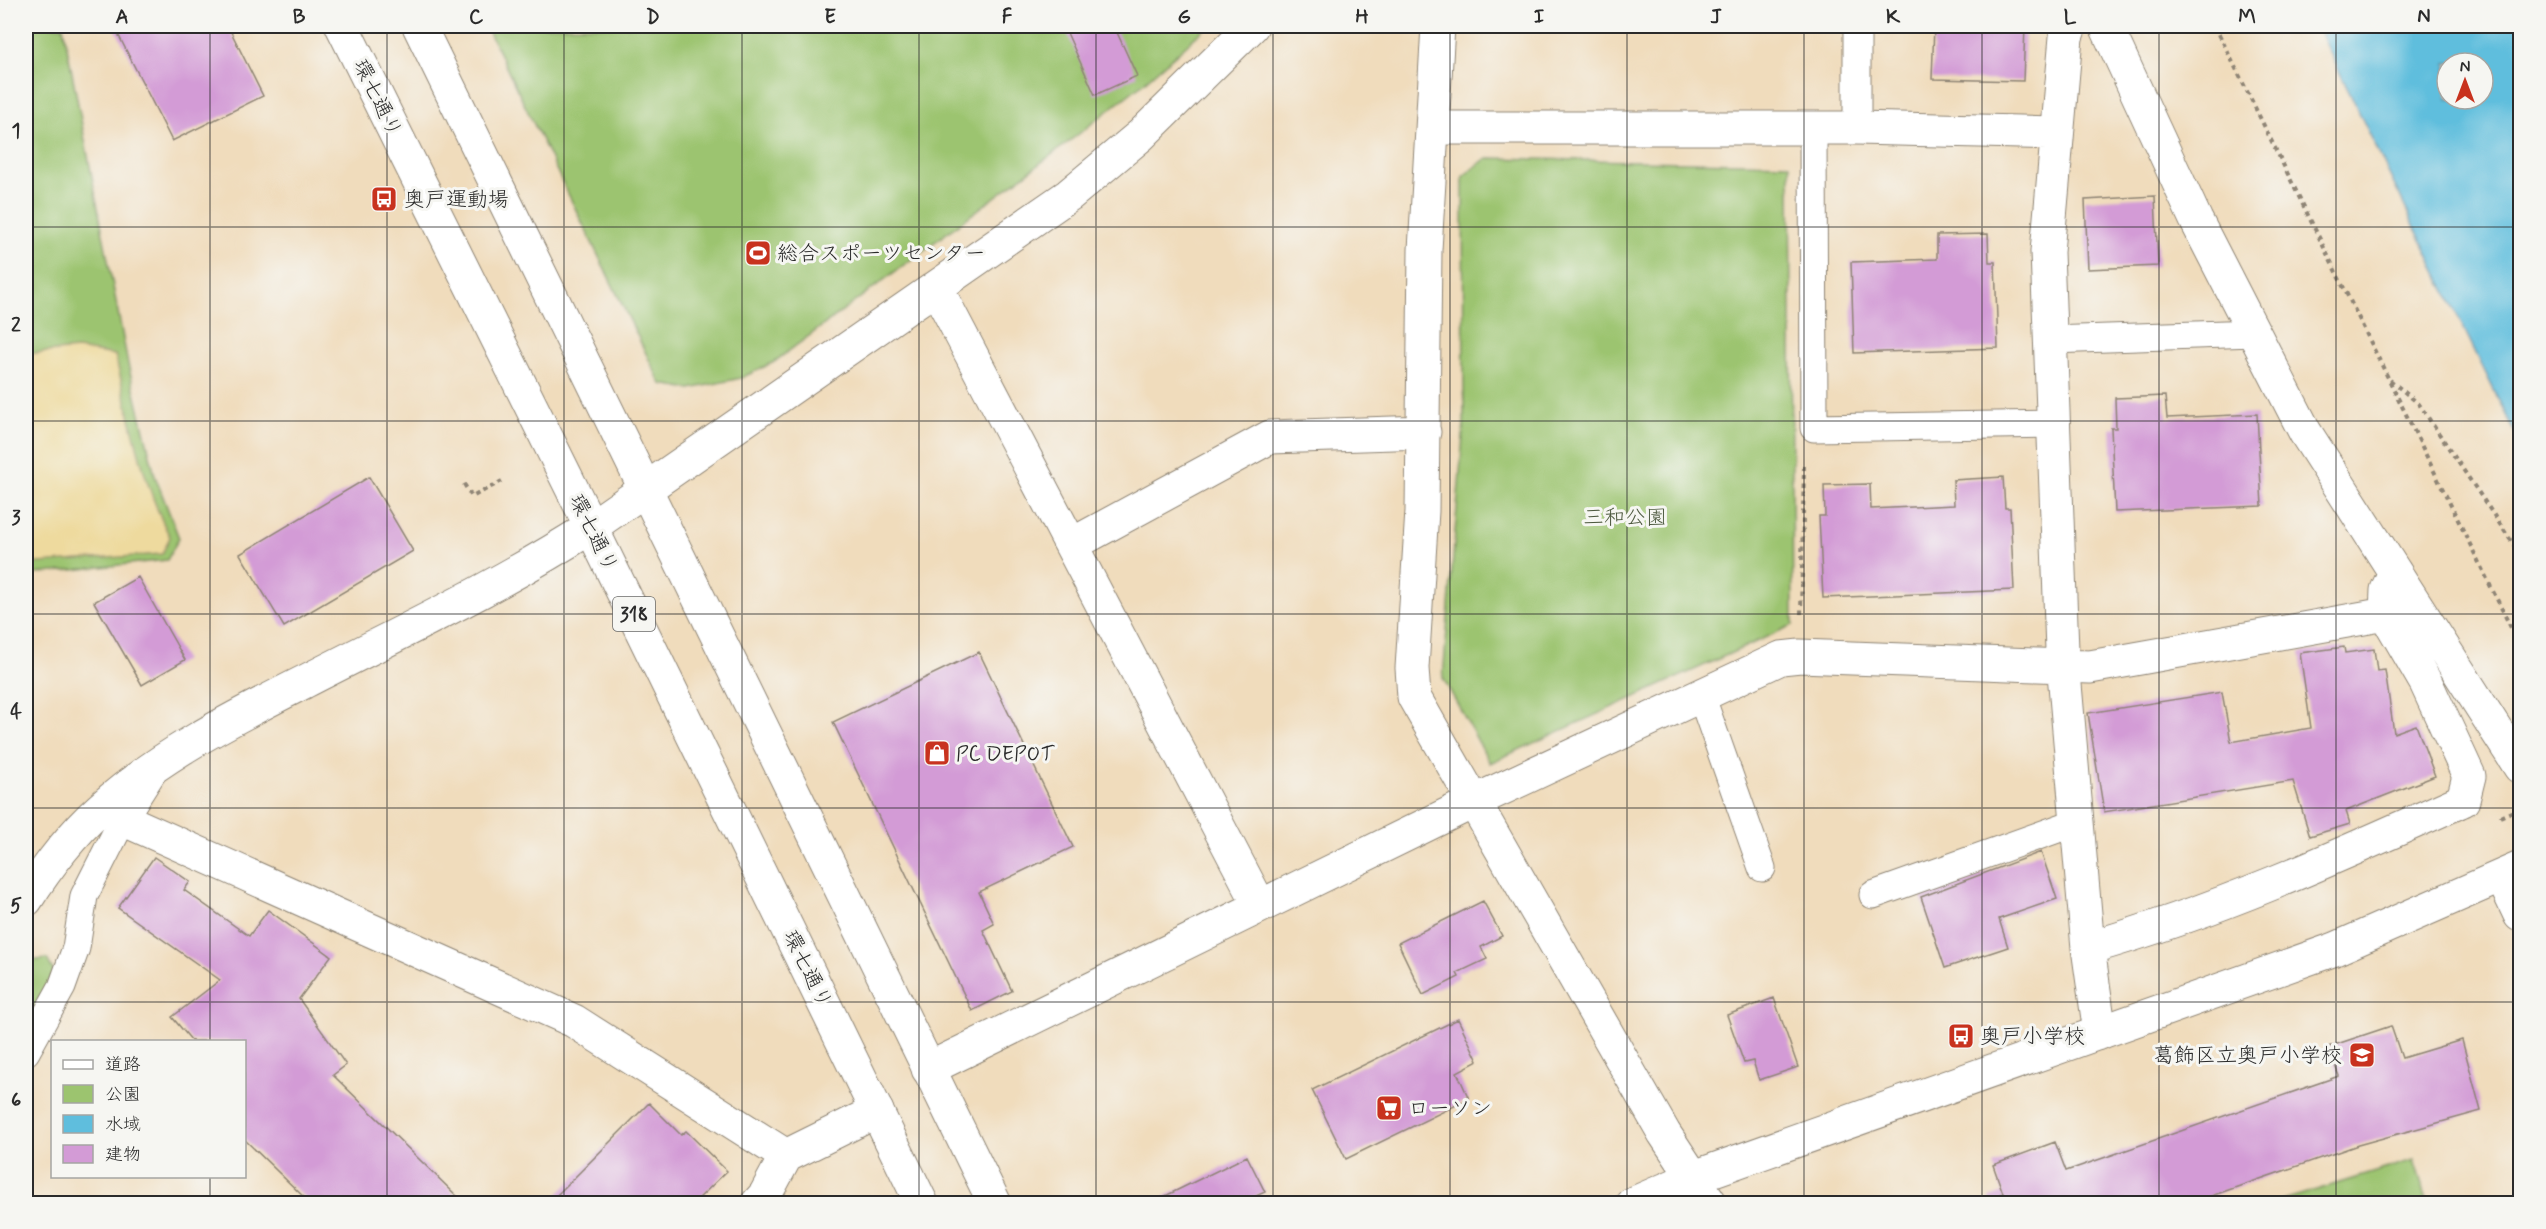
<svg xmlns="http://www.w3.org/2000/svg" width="2546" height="1229" font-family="Mynerve,'Klee One',sans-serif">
	<rect width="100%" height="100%" fill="#f6f6f2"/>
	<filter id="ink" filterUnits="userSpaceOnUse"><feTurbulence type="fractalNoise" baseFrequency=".0167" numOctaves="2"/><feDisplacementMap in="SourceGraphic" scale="12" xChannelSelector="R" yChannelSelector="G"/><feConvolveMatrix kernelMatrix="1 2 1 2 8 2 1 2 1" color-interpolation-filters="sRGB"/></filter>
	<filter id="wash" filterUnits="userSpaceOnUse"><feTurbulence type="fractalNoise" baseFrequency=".008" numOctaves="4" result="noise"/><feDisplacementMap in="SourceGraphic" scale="24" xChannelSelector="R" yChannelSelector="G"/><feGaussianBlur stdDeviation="1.35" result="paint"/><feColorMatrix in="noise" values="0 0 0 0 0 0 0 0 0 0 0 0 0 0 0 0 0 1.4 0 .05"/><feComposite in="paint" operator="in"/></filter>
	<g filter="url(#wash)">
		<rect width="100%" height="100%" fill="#f0dcbc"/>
		<path fill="#9cc46f" stroke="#64784d" stroke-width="1.5" d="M 26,26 L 63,26 L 128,364 L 155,476 L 179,538 L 167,560 L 26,575 Z
			M 486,26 L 1208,26 L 1142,84 L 1066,144 L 774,362 L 741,378 L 690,389 L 661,384 Z
			M 1487,158 L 1790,164 L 1793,625 L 1490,763 L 1443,678 L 1464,423 L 1463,176 Z
			M 47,959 L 54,972 L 26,1023 L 26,961 Z
			M 2414,1160 L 2428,1203 L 2274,1203 Z"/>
		<path fill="#eeda9e" stroke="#8c8264" stroke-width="1.5" d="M 77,349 L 115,355 C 130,415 141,481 170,537 L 162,554 L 26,564 L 26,354 Z"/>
		<path fill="#5fbedd" stroke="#457484" stroke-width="1.5" fill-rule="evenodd" d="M 2340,26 L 2520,26 L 2520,444 L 2321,34 ZM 2447,63 L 2483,63 L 2483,99 L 2447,99 Z"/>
		<g id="blocks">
			<path fill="#d39bd6" d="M 114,26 L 228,26 L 263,96 L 172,141 Z
				M 1064,26 L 1114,26 L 1137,76 L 1095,95 Z
				M 1934,26 L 2025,26 L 2023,81 L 1932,79 Z
				M 2155,196 L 2158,266 L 2088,269 L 2085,200 Z
				M 1988,234 L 1989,262 L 1995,262 L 1998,348 L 1854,353 L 1851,262 L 1937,259 L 1937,235 Z
				M 2165,396 L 2167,418 L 2257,414 L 2262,506 L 2115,512 L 2111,428 L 2116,428 L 2115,398 Z
				M 369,477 L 413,551 L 284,627 L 240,554 Z
				M 2003,477 L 2005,508 L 2010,508 L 2014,590 L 1823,598 L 1819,516 L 1825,516 L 1824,485 L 1870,484 L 1871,509 L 1954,505 L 1953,480 Z
				M 138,577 L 185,660 L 142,685 L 94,602 Z
				M 2344,647 L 2345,653 L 2374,649 L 2377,671 L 2385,670 L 2394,733 L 2416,725 L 2435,776 L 2346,811 L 2350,824 L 2310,836 L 2293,781 L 2104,812 L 2088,713 L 2222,692 L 2231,742 L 2311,728 L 2300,653 Z
				M 979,652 L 1073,847 L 979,892 L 994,924 L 983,930 L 1012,991 L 972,1011 L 833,722 Z
				M 2041,852 L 2057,899 L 1999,919 L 2008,947 L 1945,968 L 1921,897 Z
				M 154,857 L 190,882 L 184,890 L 249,936 L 268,910 L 331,956 L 299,999 L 346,1065 L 333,1075 L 464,1203 L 310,1203 L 244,1139 L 244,1041 L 192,1041 L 172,1017 L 220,980 L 118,908 Z
				M 1483,901 L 1502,936 L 1481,947 L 1487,959 L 1457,973 L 1459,977 L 1423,995 L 1398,943 Z
				M 1774,998 L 1798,1067 L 1759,1080 L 1753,1061 L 1744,1063 L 1727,1015 Z
				M 1458,1019 L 1478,1061 L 1457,1072 L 1469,1099 L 1346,1159 L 1312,1090 Z
				M 2391,1026 L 2402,1058 L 2462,1040 L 2481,1111 L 2358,1145 L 2191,1203 L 1991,1203 L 1990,1198 L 2003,1193 L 1993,1165 L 2055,1142 L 2066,1171 L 2339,1076 L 2328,1047 Z
				M 649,1103 L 681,1135 L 686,1131 L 727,1171 L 694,1203 L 549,1203 Z
				M 1247,1156 L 1265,1192 L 1241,1203 L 1151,1203 Z"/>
		</g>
	</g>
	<g filter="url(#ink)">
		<use href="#blocks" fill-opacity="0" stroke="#8e8474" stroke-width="1.5"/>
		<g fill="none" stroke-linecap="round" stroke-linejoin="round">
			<defs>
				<path id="lane" d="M 1857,26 L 1857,128
					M 1813,128 L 1814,428 L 2054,424
					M 2050,340 L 2254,333
					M 1701,695 L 1762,868
					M 1873,895 L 2077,822
					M 26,1052 L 62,987 L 76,948 L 84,896 L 123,819 L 153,772"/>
				<path id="street" d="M 1438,26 L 1425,250 L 1422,511 L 1412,668 L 1414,697 L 1664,1133 L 1711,1204
					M 2070,26 L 2066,37 L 2047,252 L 2062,650 L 2088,948 L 2100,1033
					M 2106,26 L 2196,220 L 2305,432 L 2520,767
					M 1433,128 L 1857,128 L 2057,133
					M 937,289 L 1260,906
					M 1073,544 L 1270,437 L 1424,432
					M 100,809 L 574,1021 L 786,1156
					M 2502,877 L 2520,915
					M 26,900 C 47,867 71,835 100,809 C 160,755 233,718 304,682 C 401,632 500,586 591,527
					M 2088,948 C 2218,911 2341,855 2463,800 L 2469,776 L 2426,683 L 2386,614
					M 928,1069 L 1473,802 L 1781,658 L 1800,656 L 2090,667 L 2386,614 L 2387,590 L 2395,572
					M 757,1204 L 765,1195 L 786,1156 L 877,1111"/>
				<path id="secondary" d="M 591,527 L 1069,195 L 1141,135 L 1252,26
					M 1632,1204 L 1694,1177 L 2335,949 L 2520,868"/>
				<path id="primary" d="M 342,26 L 591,527 L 922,1204
					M 419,26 L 995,1204"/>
			</defs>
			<use href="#lane" stroke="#8e8474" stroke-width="29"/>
			<use href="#street" stroke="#8e8474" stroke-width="35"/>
			<use href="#secondary" stroke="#8e8474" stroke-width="35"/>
			<use href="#primary" stroke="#8e8474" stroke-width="35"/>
			<path stroke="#8e8474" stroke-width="4" stroke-dasharray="4.5 4.5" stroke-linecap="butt" d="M 2215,26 L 2520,646
				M 2390,380 L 2419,404 L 2520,554
				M 464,484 L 472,497 L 502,481
				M 1801,614 L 1804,466
				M 2500,817 L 2518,809"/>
			<use href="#lane" stroke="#fff" stroke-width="27"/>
			<use href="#street" stroke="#fff" stroke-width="33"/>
			<use href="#secondary" stroke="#fff" stroke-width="33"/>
			<use href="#primary" stroke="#fff" stroke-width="33"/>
		</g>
	</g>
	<path fill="none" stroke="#2b2b2b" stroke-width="1.5" stroke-opacity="0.55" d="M 210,26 L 210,1042M 387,26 L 387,1204M 564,26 L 564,1204M 742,26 L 742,1204M 919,26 L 919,1204M 1096,26 L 1096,1204M 1273,26 L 1273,1204M 1450,26 L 1450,1204M 1627,26 L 1627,1204M 1804,26 L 1804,1204M 1982,26 L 1982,1204M 2159,26 L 2159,1204M 2336,26 L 2336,1204M 26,227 L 2520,227M 26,421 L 2520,421M 26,614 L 2520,614M 26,808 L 2520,808M 26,1002 L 2520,1002M 210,1176 L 210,1204"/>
	<defs>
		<symbol id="bus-square" viewBox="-11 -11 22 22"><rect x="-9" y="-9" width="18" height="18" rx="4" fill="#c8321e" stroke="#f6f6f2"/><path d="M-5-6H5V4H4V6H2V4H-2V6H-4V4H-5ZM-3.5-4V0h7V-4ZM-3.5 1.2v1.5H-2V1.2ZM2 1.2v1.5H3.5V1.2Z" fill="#fff"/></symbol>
		<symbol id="stadium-square" viewBox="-11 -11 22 22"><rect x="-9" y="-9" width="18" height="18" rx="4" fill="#c8321e" stroke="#f6f6f2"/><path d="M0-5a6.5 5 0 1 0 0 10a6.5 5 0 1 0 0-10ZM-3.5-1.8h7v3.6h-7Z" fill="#fff"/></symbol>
		<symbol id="shop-square" viewBox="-11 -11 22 22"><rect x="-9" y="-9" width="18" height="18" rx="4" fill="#c8321e" stroke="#f6f6f2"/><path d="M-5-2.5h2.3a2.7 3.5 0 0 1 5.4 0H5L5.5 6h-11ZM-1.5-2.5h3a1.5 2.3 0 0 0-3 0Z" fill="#fff"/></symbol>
		<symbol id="school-square" viewBox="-11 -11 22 22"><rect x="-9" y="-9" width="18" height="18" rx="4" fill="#c8321e" stroke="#f6f6f2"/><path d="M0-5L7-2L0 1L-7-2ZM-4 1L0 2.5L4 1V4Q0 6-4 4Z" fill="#fff"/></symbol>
		<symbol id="supermarket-square" viewBox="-11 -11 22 22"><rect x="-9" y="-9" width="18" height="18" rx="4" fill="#c8321e" stroke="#f6f6f2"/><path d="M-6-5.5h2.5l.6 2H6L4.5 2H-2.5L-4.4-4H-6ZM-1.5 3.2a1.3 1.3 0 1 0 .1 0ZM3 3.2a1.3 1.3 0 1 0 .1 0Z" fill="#fff"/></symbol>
	</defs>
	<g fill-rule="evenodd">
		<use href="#bus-square" x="369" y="184" width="30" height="30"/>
		<use href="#stadium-square" x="743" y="238" width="30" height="30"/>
		<use href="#shop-square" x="922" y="738" width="30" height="30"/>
		<use href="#bus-square" x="1946" y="1021" width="30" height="30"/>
		<use href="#school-square" x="2347" y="1040" width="30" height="30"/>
		<use href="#supermarket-square" x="1374" y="1093" width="30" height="30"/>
	</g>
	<g text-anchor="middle" stroke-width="6" stroke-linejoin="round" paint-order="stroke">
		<rect fill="#f6f6f2" stroke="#686867" stroke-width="1.5" x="613" y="597" width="42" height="34" rx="4.5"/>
		<g font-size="20" font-weight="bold" fill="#2b2b2b">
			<text x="634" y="621">318</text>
		</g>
		<g font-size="21" fill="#2b2b2b" stroke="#f6f6f2">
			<text transform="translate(378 98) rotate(64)" y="7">環七通り</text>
			<text transform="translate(594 533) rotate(64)" y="7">環七通り</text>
			<text transform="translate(808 969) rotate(64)" y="7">環七通り</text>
		</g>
		<g font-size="21" fill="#2b2b2b" stroke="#f6f6f2" text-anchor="start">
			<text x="404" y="206">奥戸運動場</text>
			<text x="777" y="260">総合スポーツセンター</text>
			<text x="956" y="760">PC DEPOT</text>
			<text x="1980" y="1043">奥戸小学校</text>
			<text x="2342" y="1062" text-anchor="end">葛飾区立奥戸小学校</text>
			<text x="1408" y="1115">ローソン</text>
		</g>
		<g font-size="21" fill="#4d593f" stroke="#f6f6f2">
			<text x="1625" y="524">三和公園</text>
		</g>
	</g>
	<rect width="2546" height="1229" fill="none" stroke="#f6f6f2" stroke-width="66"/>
	<rect x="51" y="1040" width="195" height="138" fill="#f6f6f2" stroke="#a5a5a2" stroke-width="1.5"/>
	<rect x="63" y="1060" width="30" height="9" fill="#ffffff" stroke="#a5a5a2" stroke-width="1.5"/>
	<text x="105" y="1070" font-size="18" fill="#2b2b2b">道路</text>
	<rect x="63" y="1085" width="30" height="18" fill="#9cc46f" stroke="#a5a5a2" stroke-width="1.5"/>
	<text x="105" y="1100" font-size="18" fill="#2b2b2b">公園</text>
	<rect x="63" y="1115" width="30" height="18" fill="#5fbedd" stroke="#a5a5a2" stroke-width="1.5"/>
	<text x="105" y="1130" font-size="18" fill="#2b2b2b">水域</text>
	<rect x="63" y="1145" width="30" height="18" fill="#d39bd6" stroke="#a5a5a2" stroke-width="1.5"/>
	<text x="105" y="1160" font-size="18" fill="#2b2b2b">建物</text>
	<g transform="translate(2465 81)"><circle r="28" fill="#f6f6f2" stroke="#a5a5a2" stroke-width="1.5"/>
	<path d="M0-4.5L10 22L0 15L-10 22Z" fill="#c8321e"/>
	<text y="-9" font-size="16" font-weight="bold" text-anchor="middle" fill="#2b2b2b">N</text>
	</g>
	<rect x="33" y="33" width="2480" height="1163" fill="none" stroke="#2b2b2b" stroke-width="2"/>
	<g font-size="20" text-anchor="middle" font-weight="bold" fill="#2b2b2b">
		<text x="122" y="23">A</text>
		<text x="299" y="23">B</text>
		<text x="476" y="23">C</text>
		<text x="653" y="23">D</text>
		<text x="830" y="23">E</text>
		<text x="1007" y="23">F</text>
		<text x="1184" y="23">G</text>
		<text x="1362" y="23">H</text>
		<text x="1539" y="23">I</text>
		<text x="1716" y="23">J</text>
		<text x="1893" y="23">K</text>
		<text x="2070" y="23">L</text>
		<text x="2247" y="23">M</text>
		<text x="2424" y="23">N</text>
		<text x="16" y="137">1</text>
		<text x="16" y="331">2</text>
		<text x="16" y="524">3</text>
		<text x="16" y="718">4</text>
		<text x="16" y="912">5</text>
		<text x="16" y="1106">6</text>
	</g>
</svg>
